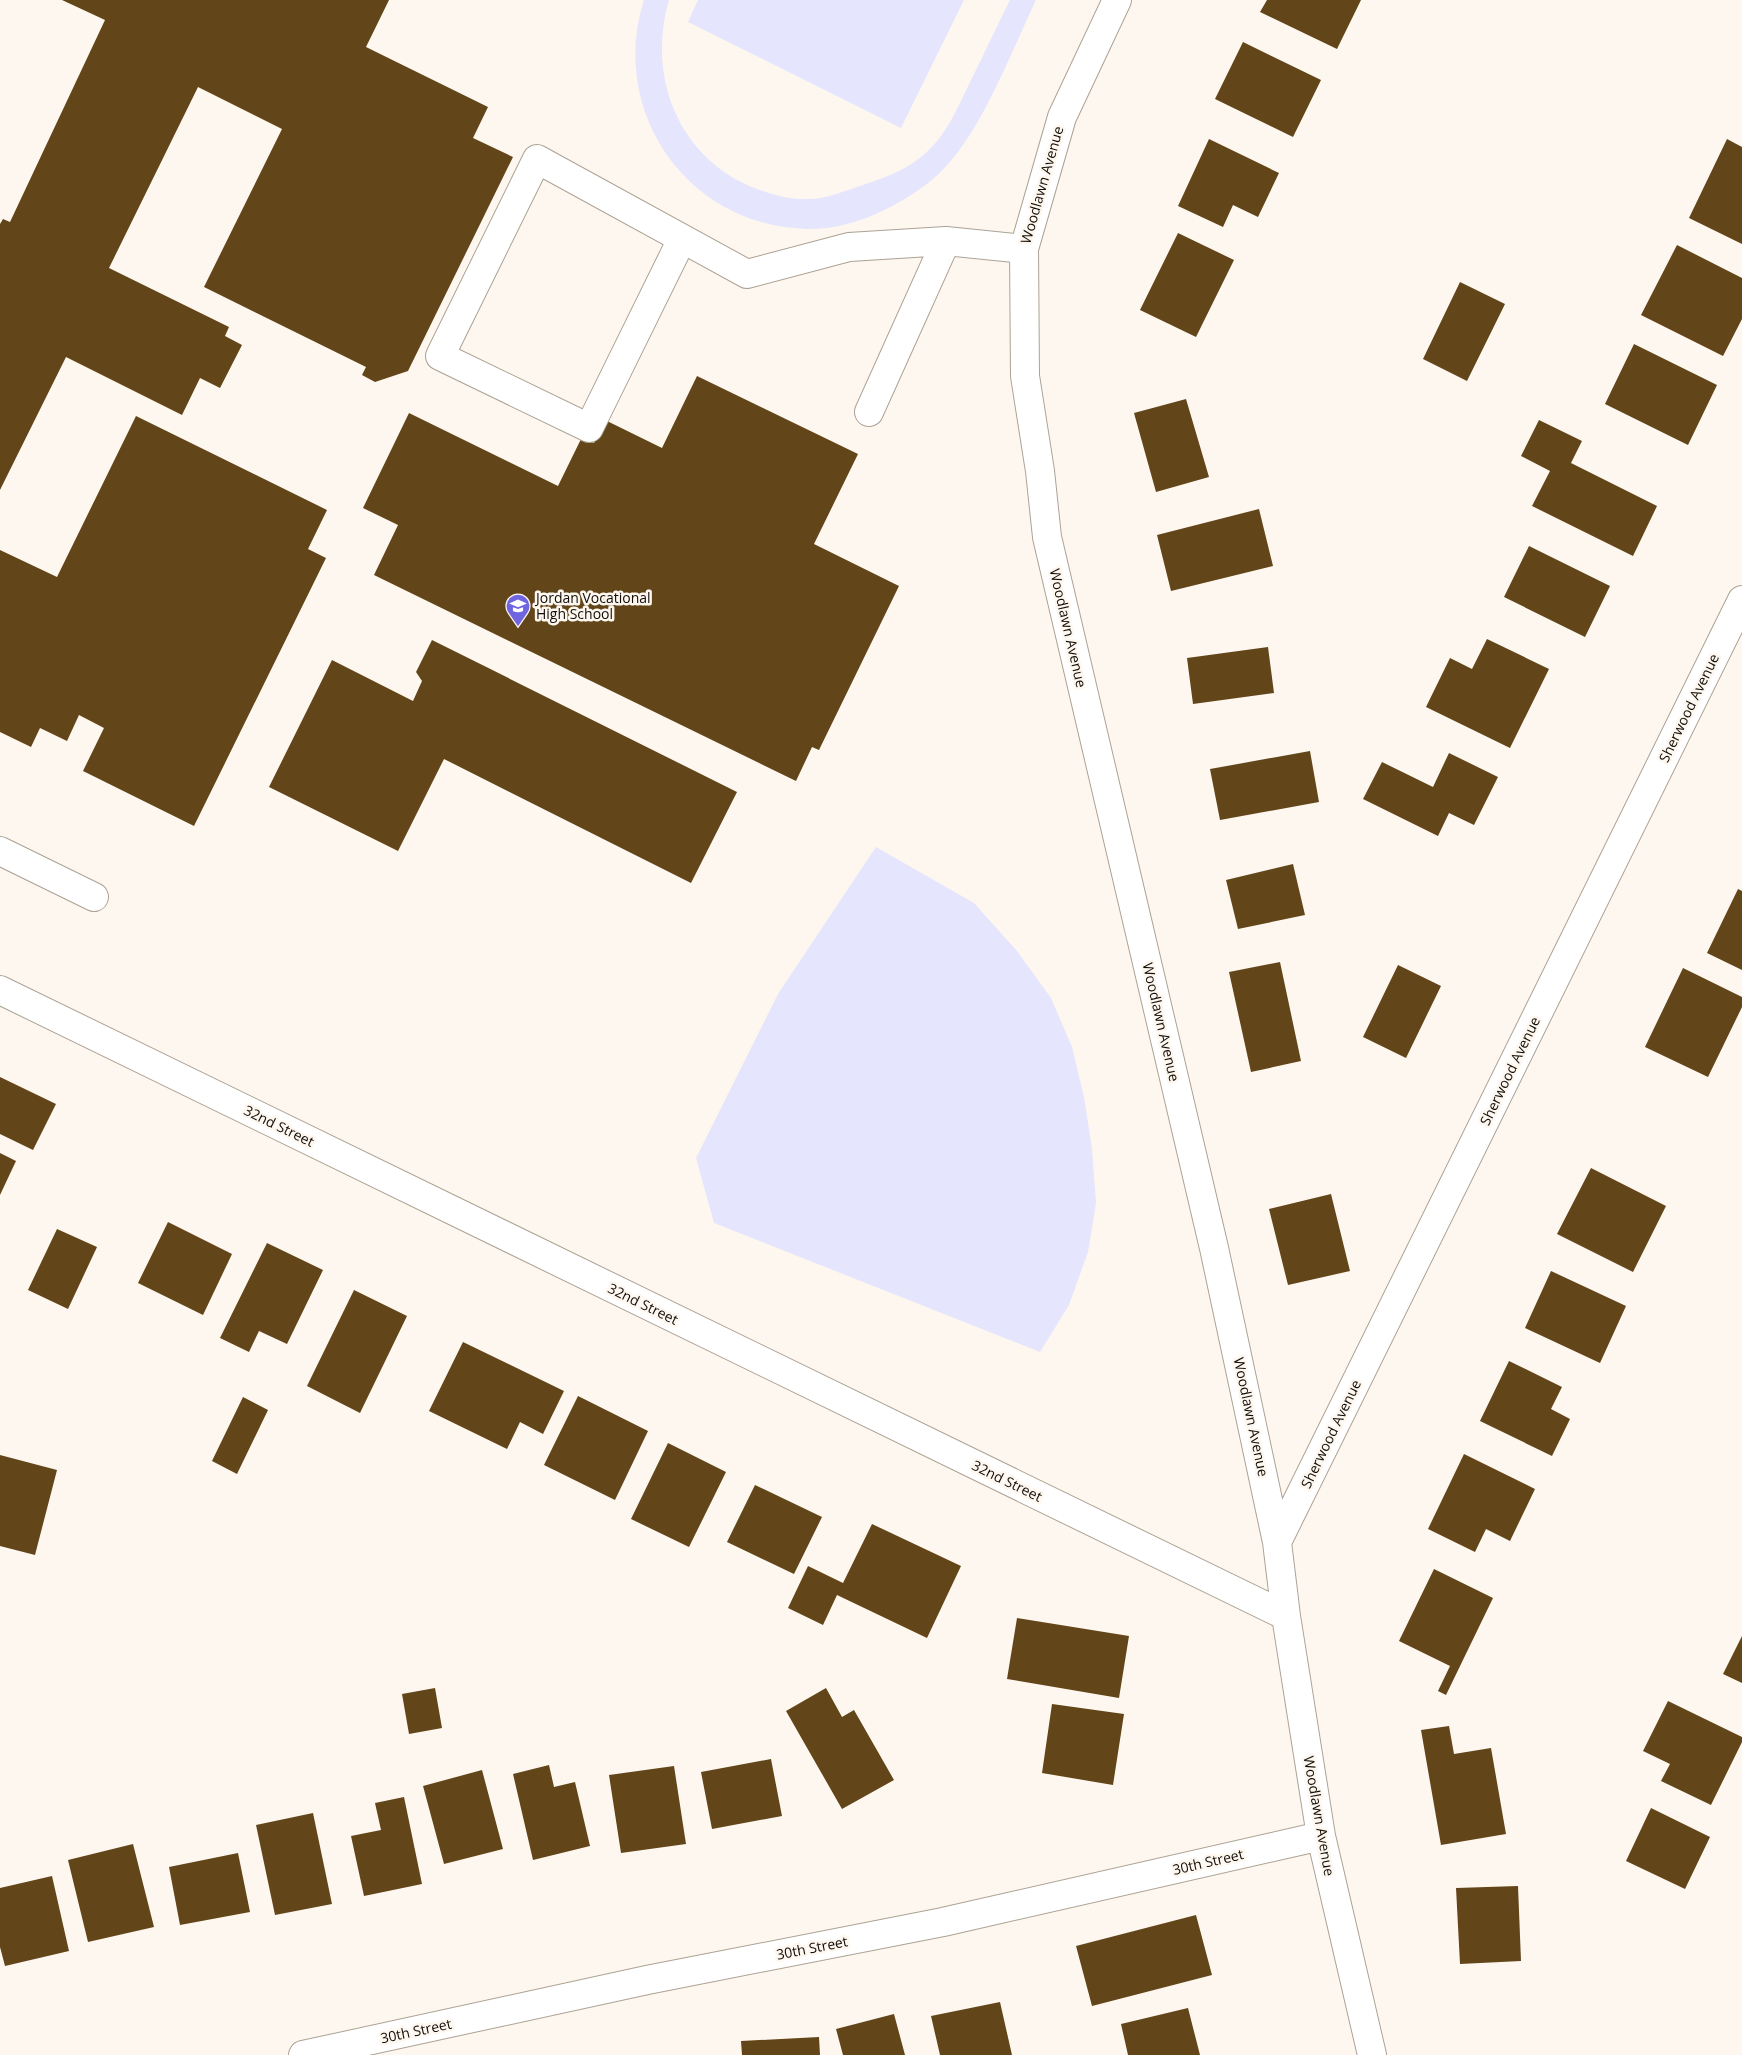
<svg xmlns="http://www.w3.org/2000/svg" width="1742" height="2055" font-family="'Open Sans',sans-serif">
	<rect width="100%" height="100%" fill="#fef7ef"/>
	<path fill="#e5e6fd" d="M 644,0 L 669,0 C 646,78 680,160 757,189 C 774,195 791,200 809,199 C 826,199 844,191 860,186 C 881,179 904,171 921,157 C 946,138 958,106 972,78 C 985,52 997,26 1010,0 L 1036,0 C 1010,54 978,142 933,179 C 900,206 852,230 808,229 C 689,227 608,113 644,0 Z
		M 698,0 L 964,0 L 901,128 L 688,22 Z
		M 876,847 L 974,903 L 1017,951 L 1051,998 L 1072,1047 L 1084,1097 L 1092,1149 L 1096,1203 L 1088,1252 L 1069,1305 L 1040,1352 L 714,1223 L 696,1158 L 778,994 Z"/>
	<path fill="#624519" d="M 62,0 L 389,0 L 366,47 L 488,107 L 473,138 L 513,157 L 408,371 L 375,382 L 362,375 L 366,367 L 204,287 L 282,129 L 198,87 L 109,268 L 229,327 L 225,336 L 242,345 L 220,388 L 200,378 L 182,415 L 66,357 L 0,490 L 0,224 L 3,219 L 10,222 L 105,20 Z
		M 1267,0 L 1361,0 L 1337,49 L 1260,12 Z
		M 1243,42 L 1321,80 L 1293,137 L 1215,99 Z
		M 1209,139 L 1279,173 L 1258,217 L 1233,205 L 1223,227 L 1178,206 Z
		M 1727,139 L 1742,147 L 1742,244 L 1689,218 Z
		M 1178,233 L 1234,260 L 1196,337 L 1140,310 Z
		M 1677,245 L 1742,278 L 1742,319 L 1723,356 L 1641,315 Z
		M 1460,282 L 1505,304 L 1467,381 L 1423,359 Z
		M 1634,344 L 1717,385 L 1688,445 L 1605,404 Z
		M 697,376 L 858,454 L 814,544 L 899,586 L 819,750 L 812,747 L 796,781 L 374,575 L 398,525 L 363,508 L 409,413 L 558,486 L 582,437 L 594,443 L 605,420 L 662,448 Z
		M 1186,399 L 1209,477 L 1156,492 L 1134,413 Z
		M 136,416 L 327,510 L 308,549 L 326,558 L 194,826 L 83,771 L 104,728 L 79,715 L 67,741 L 40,728 L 31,747 L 0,732 L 0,550 L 57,577 Z
		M 1539,420 L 1582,441 L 1571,463 L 1657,506 L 1633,556 L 1532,506 L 1550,471 L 1521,456 Z
		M 1259,509 L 1273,566 L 1171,591 L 1157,535 Z
		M 1529,546 L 1610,586 L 1585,637 L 1504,597 Z
		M 1487,639 L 1549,669 L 1510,748 L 1426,707 L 1450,658 L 1472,669 Z
		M 432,640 L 737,792 L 691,883 L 444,759 L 398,851 L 269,787 L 332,660 L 413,701 L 422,681 L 416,672 Z
		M 1268,647 L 1274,693 L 1193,704 L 1187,658 Z
		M 1310,751 L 1319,802 L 1220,820 L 1210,769 Z
		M 1449,753 L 1498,777 L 1474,825 L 1449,813 L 1438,836 L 1363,799 L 1382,762 L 1433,787 Z
		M 1293,864 L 1305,915 L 1238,929 L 1226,880 Z
		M 1738,889 L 1742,891 L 1742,970 L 1707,953 Z
		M 1280,962 L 1301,1061 L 1251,1072 L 1229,972 Z
		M 1398,965 L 1441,986 L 1406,1058 L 1363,1037 Z
		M 1683,968 L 1742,997 L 1742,1007 L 1708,1077 L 1645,1047 Z
		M 0,1077 L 56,1104 L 33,1150 L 0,1134 Z
		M 0,1153 L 16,1161 L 0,1195 Z
		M 1591,1168 L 1666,1206 L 1633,1272 L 1557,1234 Z
		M 1331,1194 L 1350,1271 L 1288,1285 L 1269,1209 Z
		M 168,1222 L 232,1254 L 203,1315 L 138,1283 Z
		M 57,1229 L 97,1247 L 68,1309 L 28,1290 Z
		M 267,1243 L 323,1270 L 287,1344 L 259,1331 L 249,1352 L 220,1338 Z
		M 1551,1271 L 1626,1306 L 1600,1363 L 1525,1328 Z
		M 354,1290 L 407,1316 L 360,1413 L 307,1386 Z
		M 463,1342 L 564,1391 L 543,1434 L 520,1422 L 507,1449 L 429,1411 Z
		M 1509,1361 L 1562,1387 L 1551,1409 L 1570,1419 L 1552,1456 L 1480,1421 Z
		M 578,1396 L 648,1431 L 615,1500 L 544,1465 Z
		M 243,1397 L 268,1410 L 237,1474 L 212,1461 Z
		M 668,1443 L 726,1472 L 689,1547 L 631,1519 Z
		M 1464,1454 L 1535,1489 L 1510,1541 L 1486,1529 L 1475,1552 L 1428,1529 Z
		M 0,1455 L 57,1470 L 35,1555 L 0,1546 Z
		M 755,1485 L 822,1517 L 794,1574 L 727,1542 Z
		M 872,1524 L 961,1566 L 927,1638 L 837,1595 L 823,1625 L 788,1608 L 808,1566 L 843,1583 Z
		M 1434,1569 L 1493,1598 L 1446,1695 L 1438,1691 L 1450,1666 L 1399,1641 Z
		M 1017,1618 L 1129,1636 L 1119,1698 L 1007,1679 Z
		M 1742,1636 L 1742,1683 L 1723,1674 Z
		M 435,1688 L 442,1728 L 409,1734 L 402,1694 Z
		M 826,1688 L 842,1717 L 854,1710 L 894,1780 L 842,1809 L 786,1711 Z
		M 1668,1701 L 1742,1737 L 1742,1742 L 1711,1805 L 1661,1781 L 1670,1764 L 1643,1751 Z
		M 1052,1704 L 1124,1714 L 1113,1785 L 1042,1773 Z
		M 1449,1726 L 1454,1754 L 1491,1748 L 1506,1834 L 1441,1845 L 1421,1730 Z
		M 771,1759 L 782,1816 L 712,1829 L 701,1772 Z
		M 549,1765 L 554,1787 L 575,1782 L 590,1846 L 533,1860 L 513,1774 Z
		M 674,1766 L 686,1844 L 621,1853 L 609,1775 Z
		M 482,1770 L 503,1849 L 444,1864 L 423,1786 Z
		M 404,1797 L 422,1884 L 364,1896 L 351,1836 L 381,1830 L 375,1803 Z
		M 1651,1808 L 1710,1837 L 1685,1889 L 1626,1861 Z
		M 313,1813 L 332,1904 L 275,1915 L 256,1825 Z
		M 133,1844 L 154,1927 L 88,1942 L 68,1860 Z
		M 238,1853 L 250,1912 L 180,1925 L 169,1867 Z
		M 52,1876 L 69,1951 L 5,1966 L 0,1947 L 0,1888 Z
		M 1518,1886 L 1521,1961 L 1460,1964 L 1456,1888 Z
		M 1196,1915 L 1212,1975 L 1092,2006 L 1076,1946 Z
		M 1000,2002 L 1012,2055 L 940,2055 L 931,2016 Z
		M 1188,2008 L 1200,2055 L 1128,2055 L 1121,2024 Z
		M 894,2014 L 905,2055 L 843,2055 L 836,2029 Z
		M 819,2037 L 820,2055 L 742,2055 L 741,2041 Z"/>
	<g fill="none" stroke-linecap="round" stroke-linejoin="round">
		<defs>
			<path id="minor" d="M 1117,0 L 1062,117 L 1024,249 L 1025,376 L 1040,471 L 1047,537 L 1214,1248 L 1277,1542 L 1286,1616 L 1321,1836 L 1372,2055
				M 682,239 L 589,428 L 440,356 L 537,159 L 747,274 L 849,247 L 946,241 L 1024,249
				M 869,412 L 946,241
				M 0,851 L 94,897
				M 0,990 L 1286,1616
				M 1277,1542 L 1742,600
				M 303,2055 L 647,1980 L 943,1922 L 1321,1836"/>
		</defs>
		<use href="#minor" stroke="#aca294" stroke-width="30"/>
		<use href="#minor" stroke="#fff" stroke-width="28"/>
	</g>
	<defs>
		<symbol id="school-pin" viewBox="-11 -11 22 30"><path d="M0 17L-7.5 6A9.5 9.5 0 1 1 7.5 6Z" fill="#7065e0" stroke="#fef7ef"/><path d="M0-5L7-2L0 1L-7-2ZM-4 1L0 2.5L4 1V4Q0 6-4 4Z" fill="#fff"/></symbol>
	</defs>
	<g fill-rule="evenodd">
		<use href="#school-pin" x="504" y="592" width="28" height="38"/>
	</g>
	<g text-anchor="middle" stroke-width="5" stroke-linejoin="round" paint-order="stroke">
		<g font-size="14" fill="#110e09" stroke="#fef7ef">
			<text transform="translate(1042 185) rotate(-74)" y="5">Woodlawn Avenue</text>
			<text transform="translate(1068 628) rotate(77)" y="5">Woodlawn Avenue</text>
			<text transform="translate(1689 708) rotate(-64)" y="5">Sherwood Avenue</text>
			<text transform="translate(1161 1022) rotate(77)" y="5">Woodlawn Avenue</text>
			<text transform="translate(1510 1071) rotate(-64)" y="5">Sherwood Avenue</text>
			<text transform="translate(279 1126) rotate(26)" y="5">32nd Street</text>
			<text transform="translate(643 1304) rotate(26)" y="5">32nd Street</text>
			<text transform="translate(1251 1417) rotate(78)" y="5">Woodlawn Avenue</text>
			<text transform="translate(1331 1434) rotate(-64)" y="5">Sherwood Avenue</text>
			<text transform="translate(1007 1481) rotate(26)" y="5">32nd Street</text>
			<text transform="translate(1319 1816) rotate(80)" y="5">Woodlawn Avenue</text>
			<text transform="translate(1208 1862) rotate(-13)" y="5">30th Street</text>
			<text transform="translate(812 1948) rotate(-11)" y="5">30th Street</text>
			<text transform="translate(416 2031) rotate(-12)" y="5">30th Street</text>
		</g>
		<g font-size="14" fill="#110e09" stroke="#fef7ef" text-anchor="start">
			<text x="536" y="603">Jordan Vocational<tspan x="536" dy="16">High School</tspan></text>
		</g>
	</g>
</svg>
